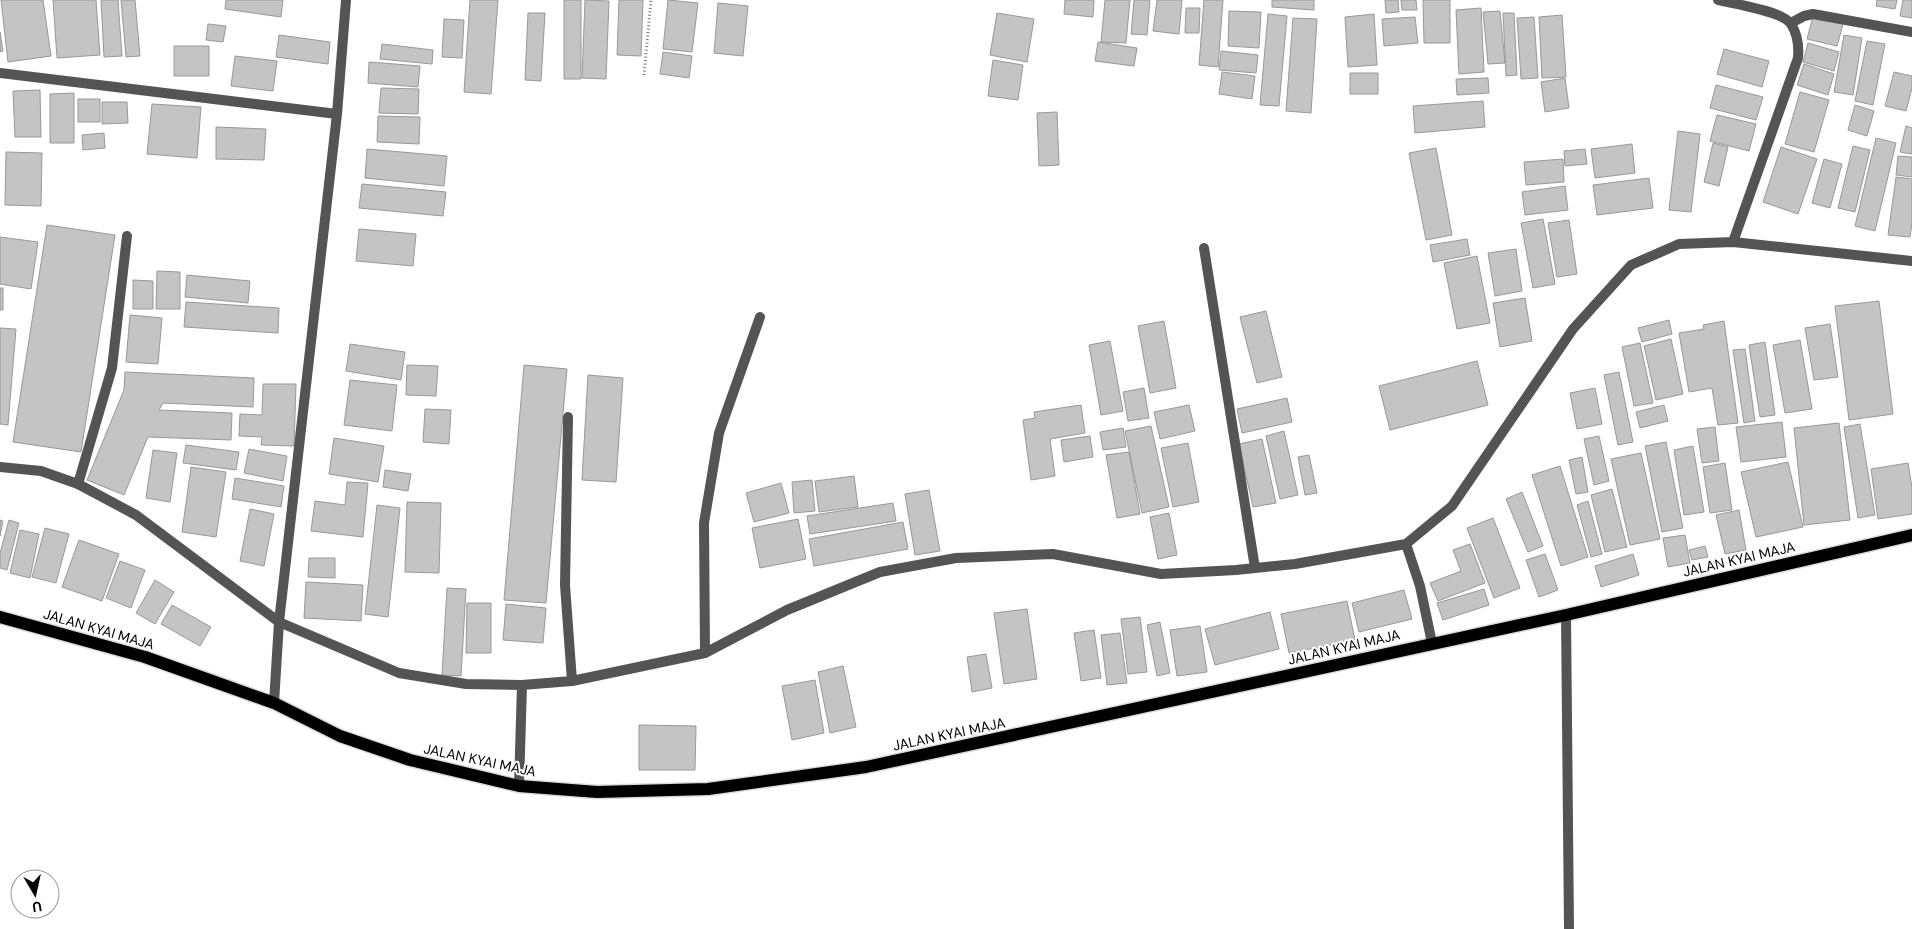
<svg xmlns="http://www.w3.org/2000/svg" width="1912" height="929" font-family="'DM Sans',sans-serif">
	<rect width="100%" height="100%" fill="#fff"/>
	<path fill="#c4c4c4" stroke="#989898" d="M 1,0 L 43,0 L 51,56 L 8,62 Z
		M 53,0 L 96,0 L 100,55 L 57,58 Z
		M 101,0 L 118,0 L 122,56 L 104,57 Z
		M 121,0 L 135,0 L 140,56 L 126,57 Z
		M 226,0 L 283,0 L 281,17 L 225,9 Z
		M 470,0 L 498,0 L 491,94 L 464,92 Z
		M 564,0 L 581,0 L 581,79 L 564,79 Z
		M 585,0 L 609,1 L 606,79 L 582,78 Z
		M 619,0 L 643,0 L 641,56 L 617,55 Z
		M 668,0 L 698,3 L 692,52 L 663,49 Z
		M 1065,0 L 1094,0 L 1093,17 L 1064,14 Z
		M 1105,0 L 1130,0 L 1126,43 L 1101,42 Z
		M 1134,0 L 1150,0 L 1147,35 L 1131,34 Z
		M 1157,0 L 1182,0 L 1179,34 L 1153,31 Z
		M 1204,0 L 1223,0 L 1218,67 L 1199,65 Z
		M 1272,0 L 1314,0 L 1314,10 L 1272,7 Z
		M 1385,0 L 1398,0 L 1399,12 L 1386,13 Z
		M 1401,0 L 1416,0 L 1417,10 L 1402,10 Z
		M 1423,0 L 1450,0 L 1450,43 L 1424,43 Z
		M 1877,0 L 1897,0 L 1895,9 L 1876,6 Z
		M 1903,0 L 1912,0 L 1912,18 L 1900,16 Z
		M 718,3 L 748,6 L 743,56 L 714,53 Z
		M 1186,8 L 1200,8 L 1199,33 L 1185,33 Z
		M 1481,8 L 1484,72 L 1459,74 L 1456,10 Z
		M 1229,11 L 1261,12 L 1259,48 L 1228,46 Z
		M 1500,11 L 1505,63 L 1488,64 L 1483,12 Z
		M 528,13 L 545,13 L 541,81 L 525,80 Z
		M 997,13 L 1034,19 L 1027,62 L 990,55 Z
		M 1503,13 L 1514,13 L 1517,75 L 1506,76 Z
		M 1268,14 L 1287,16 L 1279,106 L 1260,105 Z
		M 1374,14 L 1377,65 L 1348,67 L 1345,17 Z
		M 1562,15 L 1566,77 L 1542,78 L 1539,17 Z
		M 1813,16 L 1843,24 L 1837,46 L 1807,39 Z
		M 1415,17 L 1418,43 L 1384,46 L 1382,19 Z
		M 1534,17 L 1538,78 L 1521,79 L 1517,18 Z
		M 1293,18 L 1317,19 L 1311,113 L 1286,111 Z
		M 444,19 L 464,20 L 462,58 L 442,57 Z
		M 208,24 L 226,26 L 223,42 L 206,40 Z
		M 0,32 L 3,51 L 0,52 Z
		M 279,35 L 330,42 L 328,64 L 276,57 Z
		M 1844,35 L 1862,38 L 1853,95 L 1834,92 Z
		M 1867,41 L 1885,44 L 1873,105 L 1855,101 Z
		M 1098,42 L 1137,48 L 1134,66 L 1095,61 Z
		M 1808,43 L 1839,52 L 1834,71 L 1803,62 Z
		M 382,44 L 433,50 L 432,64 L 380,59 Z
		M 174,46 L 209,46 L 209,76 L 174,76 Z
		M 1724,49 L 1769,61 L 1762,87 L 1717,74 Z
		M 1221,51 L 1258,55 L 1256,73 L 1219,70 Z
		M 663,52 L 692,56 L 689,78 L 660,74 Z
		M 235,56 L 277,61 L 273,91 L 231,86 Z
		M 993,60 L 1023,65 L 1018,100 L 988,96 Z
		M 369,62 L 420,66 L 418,87 L 368,83 Z
		M 1804,64 L 1834,74 L 1828,95 L 1797,85 Z
		M 1222,72 L 1255,76 L 1252,99 L 1219,94 Z
		M 1894,72 L 1912,76 L 1912,88 L 1906,111 L 1885,106 Z
		M 1350,73 L 1378,73 L 1378,94 L 1350,94 Z
		M 1488,78 L 1489,93 L 1457,95 L 1456,79 Z
		M 1565,78 L 1569,108 L 1545,112 L 1541,82 Z
		M 1716,85 L 1763,97 L 1756,120 L 1710,108 Z
		M 381,88 L 419,89 L 418,114 L 379,113 Z
		M 40,90 L 41,137 L 15,137 L 13,91 Z
		M 1800,92 L 1829,100 L 1814,152 L 1785,144 Z
		M 74,93 L 74,143 L 50,143 L 50,94 Z
		M 78,99 L 100,99 L 100,122 L 78,122 Z
		M 1483,101 L 1485,127 L 1415,133 L 1413,106 Z
		M 102,102 L 127,102 L 128,123 L 102,124 Z
		M 152,104 L 201,107 L 197,158 L 147,154 Z
		M 1855,105 L 1874,111 L 1867,136 L 1848,130 Z
		M 1057,112 L 1059,165 L 1039,166 L 1037,113 Z
		M 1717,115 L 1756,124 L 1749,151 L 1710,141 Z
		M 378,116 L 420,117 L 419,144 L 377,142 Z
		M 1906,126 L 1912,128 L 1912,154 L 1900,152 Z
		M 216,127 L 266,129 L 264,160 L 216,159 Z
		M 1678,131 L 1700,134 L 1691,212 L 1669,210 Z
		M 104,133 L 105,148 L 83,150 L 82,135 Z
		M 1876,138 L 1896,143 L 1875,231 L 1855,226 Z
		M 1713,143 L 1728,147 L 1719,186 L 1704,182 Z
		M 1632,144 L 1635,173 L 1595,178 L 1591,149 Z
		M 1853,146 L 1870,150 L 1855,212 L 1838,208 Z
		M 1781,147 L 1817,159 L 1798,214 L 1763,202 Z
		M 1436,148 L 1452,235 L 1426,240 L 1409,153 Z
		M 367,149 L 447,156 L 444,186 L 365,178 Z
		M 1585,149 L 1587,164 L 1565,166 L 1564,151 Z
		M 6,152 L 42,153 L 41,206 L 5,205 Z
		M 1898,156 L 1912,157 L 1912,177 L 1896,175 Z
		M 1563,159 L 1564,182 L 1526,185 L 1524,162 Z
		M 1824,159 L 1842,164 L 1830,208 L 1812,203 Z
		M 1896,177 L 1912,179 L 1912,223 L 1910,237 L 1888,235 Z
		M 1649,178 L 1653,208 L 1597,215 L 1593,185 Z
		M 362,184 L 446,192 L 443,216 L 359,208 Z
		M 1565,186 L 1568,210 L 1525,215 L 1522,192 Z
		M 1543,219 L 1555,284 L 1533,288 L 1521,223 Z
		M 1569,220 L 1577,274 L 1557,277 L 1548,223 Z
		M 47,225 L 115,235 L 81,452 L 13,442 Z
		M 359,229 L 416,234 L 413,266 L 356,261 Z
		M 0,237 L 38,242 L 31,289 L 0,284 Z
		M 1467,239 L 1470,255 L 1433,262 L 1430,245 Z
		M 1516,249 L 1522,291 L 1495,296 L 1488,253 Z
		M 1477,256 L 1490,323 L 1457,329 L 1444,263 Z
		M 157,271 L 180,272 L 180,309 L 156,309 Z
		M 187,275 L 250,281 L 248,303 L 185,297 Z
		M 133,280 L 153,281 L 153,309 L 133,309 Z
		M 0,288 L 3,288 L 3,310 L 0,310 Z
		M 1525,298 L 1532,341 L 1500,347 L 1493,303 Z
		M 1879,301 L 1893,414 L 1849,420 L 1835,306 Z
		M 186,302 L 279,308 L 278,333 L 184,327 Z
		M 1266,311 L 1282,377 L 1257,383 L 1240,317 Z
		M 130,315 L 162,318 L 158,364 L 126,362 Z
		M 1669,320 L 1672,334 L 1642,342 L 1638,328 Z
		M 1164,321 L 1176,388 L 1150,393 L 1138,326 Z
		M 1724,321 L 1738,423 L 1718,425 L 1712,388 L 1689,392 L 1679,333 L 1704,329 L 1703,325 Z
		M 1830,324 L 1838,377 L 1814,380 L 1805,328 Z
		M 0,328 L 16,329 L 8,425 L 0,424 Z
		M 1671,339 L 1683,394 L 1656,400 L 1644,346 Z
		M 1800,340 L 1812,409 L 1785,413 L 1773,345 Z
		M 1110,341 L 1123,411 L 1101,415 L 1089,345 Z
		M 1765,342 L 1775,415 L 1760,417 L 1749,345 Z
		M 1640,343 L 1653,403 L 1634,406 L 1622,347 Z
		M 350,344 L 405,352 L 401,380 L 346,371 Z
		M 1745,349 L 1755,421 L 1744,423 L 1733,350 Z
		M 1477,361 L 1488,405 L 1390,430 L 1379,386 Z
		M 407,365 L 438,366 L 436,396 L 406,395 Z
		M 524,365 L 567,369 L 546,603 L 504,600 Z
		M 125,372 L 254,378 L 253,407 L 163,403 L 159,410 L 232,413 L 231,440 L 148,437 L 124,495 L 87,480 L 124,390 Z
		M 1619,372 L 1633,442 L 1618,445 L 1604,375 Z
		M 588,375 L 623,378 L 616,482 L 582,480 Z
		M 350,380 L 397,385 L 392,431 L 344,425 Z
		M 263,384 L 296,384 L 294,446 L 261,445 L 262,437 L 239,436 L 240,414 L 262,415 Z
		M 1144,388 L 1149,418 L 1128,421 L 1123,392 Z
		M 1595,388 L 1602,424 L 1577,429 L 1570,393 Z
		M 1287,398 L 1292,422 L 1242,433 L 1237,409 Z
		M 1081,405 L 1085,433 L 1050,439 L 1055,476 L 1031,480 L 1023,420 L 1035,418 L 1034,412 Z
		M 1189,405 L 1195,431 L 1160,439 L 1154,412 Z
		M 1664,405 L 1668,421 L 1640,428 L 1636,412 Z
		M 425,409 L 451,410 L 449,444 L 423,442 Z
		M 1782,422 L 1786,457 L 1741,462 L 1736,427 Z
		M 1839,423 L 1850,520 L 1804,525 L 1794,428 Z
		M 1860,424 L 1875,515 L 1858,518 L 1844,427 Z
		M 1151,426 L 1169,507 L 1142,513 L 1125,431 Z
		M 1715,427 L 1719,461 L 1702,463 L 1697,429 Z
		M 1123,428 L 1126,447 L 1103,450 L 1100,432 Z
		M 1284,431 L 1298,495 L 1280,499 L 1266,436 Z
		M 1090,436 L 1093,457 L 1064,462 L 1061,440 Z
		M 1599,436 L 1609,481 L 1594,485 L 1584,439 Z
		M 334,438 L 384,446 L 378,482 L 329,474 Z
		M 1262,439 L 1276,503 L 1253,507 L 1239,444 Z
		M 1666,442 L 1683,528 L 1662,532 L 1645,446 Z
		M 1188,443 L 1199,502 L 1173,507 L 1161,448 Z
		M 186,445 L 239,452 L 236,470 L 183,463 Z
		M 1693,446 L 1704,512 L 1684,515 L 1674,450 Z
		M 249,449 L 287,456 L 283,481 L 244,473 Z
		M 153,450 L 177,453 L 170,502 L 146,498 Z
		M 1129,452 L 1140,514 L 1117,518 L 1106,455 Z
		M 1641,453 L 1660,539 L 1630,545 L 1611,459 Z
		M 1309,455 L 1317,493 L 1305,495 L 1298,457 Z
		M 1582,457 L 1588,492 L 1576,494 L 1569,460 Z
		M 1788,462 L 1803,527 L 1756,537 L 1741,472 Z
		M 1725,463 L 1732,510 L 1710,513 L 1703,467 Z
		M 1908,463 L 1912,487 L 1912,514 L 1878,519 L 1871,469 Z
		M 1560,466 L 1588,557 L 1561,566 L 1532,475 Z
		M 191,467 L 226,472 L 216,537 L 182,532 Z
		M 385,470 L 411,474 L 408,491 L 383,487 Z
		M 854,476 L 858,507 L 819,512 L 815,481 Z
		M 235,478 L 284,486 L 281,507 L 232,499 Z
		M 812,480 L 815,511 L 794,513 L 792,482 Z
		M 347,482 L 368,483 L 363,537 L 311,531 L 315,501 L 345,505 Z
		M 781,483 L 789,513 L 754,522 L 746,493 Z
		M 1612,489 L 1627,547 L 1605,552 L 1591,495 Z
		M 929,490 L 940,551 L 915,555 L 905,494 Z
		M 1522,492 L 1543,546 L 1528,552 L 1506,499 Z
		M 1588,501 L 1602,554 L 1591,557 L 1577,505 Z
		M 407,502 L 441,503 L 439,573 L 405,572 Z
		M 893,503 L 896,521 L 810,534 L 807,516 Z
		M 377,505 L 400,508 L 388,617 L 365,614 Z
		M 250,509 L 274,514 L 264,566 L 240,561 Z
		M 1739,510 L 1746,550 L 1725,554 L 1716,515 Z
		M 1169,513 L 1177,555 L 1158,559 L 1150,517 Z
		M 1493,518 L 1520,588 L 1494,598 L 1467,528 Z
		M 798,519 L 806,559 L 760,568 L 752,528 Z
		M 0,520 L 3,521 L 0,536 Z
		M 9,520 L 19,523 L 7,570 L 0,568 L 0,553 Z
		M 903,522 L 908,549 L 814,566 L 809,539 Z
		M 45,528 L 69,534 L 56,583 L 32,577 Z
		M 20,530 L 39,534 L 30,578 L 10,573 Z
		M 1685,535 L 1690,563 L 1668,567 L 1663,538 Z
		M 79,540 L 119,554 L 102,601 L 62,587 Z
		M 1470,544 L 1485,583 L 1438,601 L 1430,583 L 1461,571 L 1453,550 Z
		M 1705,546 L 1708,557 L 1692,560 L 1689,550 Z
		M 1545,554 L 1558,590 L 1539,597 L 1526,560 Z
		M 1633,554 L 1639,575 L 1601,587 L 1595,566 Z
		M 309,558 L 335,558 L 335,578 L 308,577 Z
		M 120,561 L 145,570 L 131,608 L 106,598 Z
		M 155,580 L 174,592 L 155,624 L 136,613 Z
		M 306,582 L 363,585 L 361,621 L 304,618 Z
		M 447,588 L 466,589 L 461,676 L 442,675 Z
		M 1484,589 L 1489,605 L 1443,620 L 1437,603 Z
		M 1404,590 L 1412,619 L 1359,632 L 1352,603 Z
		M 1347,601 L 1355,640 L 1289,653 L 1281,614 Z
		M 467,603 L 491,603 L 491,653 L 466,653 Z
		M 506,604 L 546,608 L 543,643 L 503,640 Z
		M 172,605 L 211,627 L 200,646 L 161,624 Z
		M 1027,609 L 1037,679 L 1004,684 L 994,613 Z
		M 1270,612 L 1279,649 L 1215,665 L 1205,629 Z
		M 1140,617 L 1147,672 L 1128,674 L 1121,619 Z
		M 1160,622 L 1170,673 L 1157,676 L 1147,625 Z
		M 1200,626 L 1207,672 L 1177,676 L 1170,630 Z
		M 1094,630 L 1101,678 L 1081,681 L 1074,633 Z
		M 1120,633 L 1127,683 L 1107,685 L 1101,635 Z
		M 986,654 L 992,688 L 972,692 L 967,657 Z
		M 843,666 L 856,727 L 830,733 L 818,672 Z
		M 815,680 L 824,733 L 792,740 L 782,686 Z
		M 639,725 L 696,726 L 695,770 L 639,770 Z"/>
	<g fill="none" stroke-linecap="round" stroke-linejoin="round">
		<defs>
			<path id="primary" d="M 0,617 L 145,657 L 274,703 L 340,736 L 410,760 L 519,786 L 597,792 L 708,789 L 866,767 L 1566,615 L 1912,535"/>
		</defs>
		<use href="#primary" stroke="#dbdbdb" stroke-width="15"/>
		<path stroke="#767676" stroke-width="3" stroke-dasharray="1 2.5" stroke-linecap="butt" d="M 644,75 L 651,0"/>
		<path stroke="#545454" stroke-width="10" d="M 78,484 L 112,368 L 127,236
			M 705,653 L 704,523 L 719,433 L 760,317"/>
		<path stroke="#545454" stroke-width="10" d="M 1718,0 C 1734,4 1783,11 1791,24 C 1798,35 1799,47 1798,58 L 1733,242
			M 1791,23 L 1804,16 L 1813,14 L 1912,32
			M 0,73 L 337,114
			M 1204,248 L 1255,568
			M 568,417 L 565,585 L 572,681
			M 0,467 L 41,471 L 78,484 L 136,515 L 279,622 L 399,673 L 466,684 L 522,685 L 572,681 L 705,653 L 787,610 L 880,572 L 956,558 L 1053,554 L 1161,574 L 1236,570 L 1295,564 L 1406,544 L 1452,506 L 1573,329 L 1631,265 L 1679,244 L 1733,242 L 1912,261
			M 1406,544 L 1420,586 L 1432,643
			M 1566,615 L 1569,929
			M 274,703 L 279,622 L 337,114 L 346,0
			M 519,786 L 522,685"/>
		<use href="#primary" stroke="#000" stroke-width="12"/>
	</g>
	<g text-anchor="middle" stroke-width="4" stroke-linejoin="round" paint-order="stroke">
		<g font-size="14" fill="#000" stroke="#fff">
			<text transform="translate(1739 559) rotate(-13)" y="5">JALAN KYAI MAJA</text>
			<text transform="translate(99 629) rotate(16)" y="5">JALAN KYAI MAJA</text>
			<text transform="translate(1344 647) rotate(-13)" y="5">JALAN KYAI MAJA</text>
			<text transform="translate(949 734) rotate(-12)" y="5">JALAN KYAI MAJA</text>
			<text transform="translate(480 760) rotate(12)" y="5">JALAN KYAI MAJA</text>
		</g>
	</g>
	<g transform="translate(35 894) rotate(171)"><circle r="24" fill="#ffffff" stroke="#999999"/>
	<path d="M0-4L9 19L0 12L-9 19Z" fill="#000000"/>
	<text y="-8" font-size="14" font-weight="bold" text-anchor="middle" fill="#000000">U</text>
	</g>
</svg>
